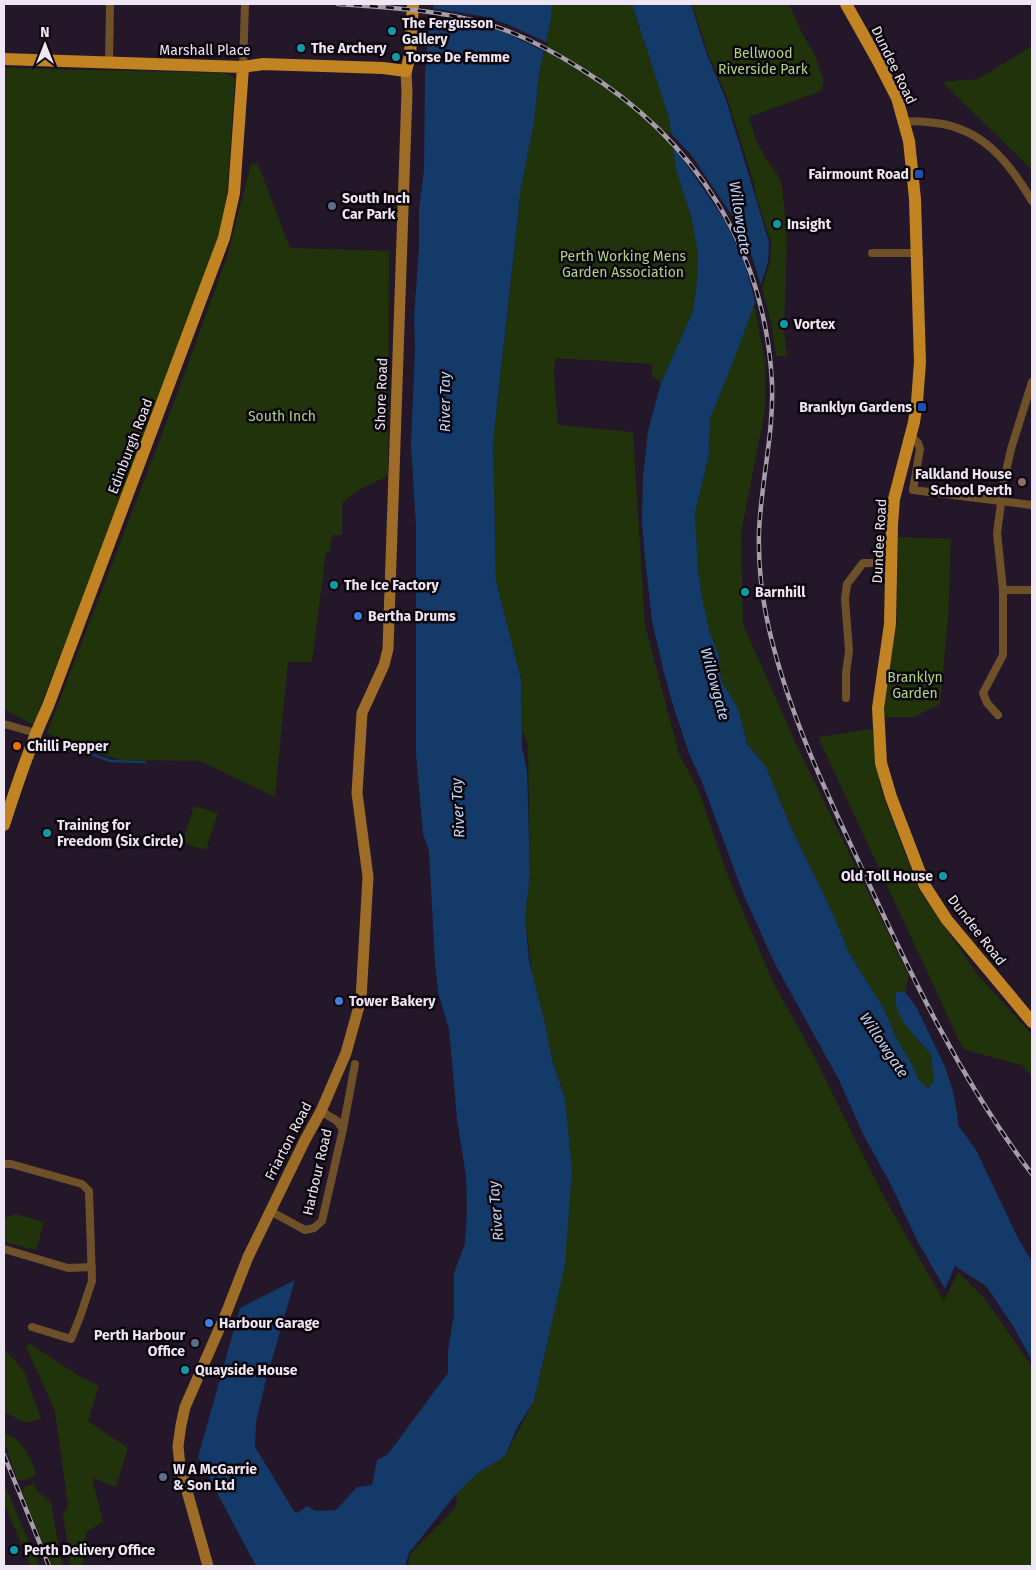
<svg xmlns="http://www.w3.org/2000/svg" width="1036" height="1570" font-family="'Fira Sans',sans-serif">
	<rect width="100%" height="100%" fill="#231729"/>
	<path fill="#21330a" d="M 552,4 L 632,4 L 669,118 L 676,170 L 691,216 L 698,253 L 697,280 L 693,311 L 661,383 L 651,375 L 653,364 L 555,358 L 554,374 L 558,425 L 633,432 L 645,625 L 679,754 L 699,791 L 728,876 L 772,980 L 814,1056 L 885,1199 L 944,1301 L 958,1272 L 986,1300 L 1032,1367 L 1032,1566 L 408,1566 L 410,1554 L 457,1506 L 456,1494 L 478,1473 L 505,1456 L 534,1401 L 565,1265 L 565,1098 L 552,1060 L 532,973 L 525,918 L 530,873 L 528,745 L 522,730 L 521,679 L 496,581 L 493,442 L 521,187 L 534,122 L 539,73 L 551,19 Z
		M 692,4 L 789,4 L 803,35 L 814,53 L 824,82 L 821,91 L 749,117 L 756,140 L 767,160 L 777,174 L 782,185 L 787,238 L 784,329 L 787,356 L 776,356 L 772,327 L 762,288 L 770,262 L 771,242 L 756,196 L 754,184 L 728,100 L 707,51 Z
		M 1032,46 L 1032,170 L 942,82 L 978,79 Z
		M 4,68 L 224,73 L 235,78 L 224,238 L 33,725 L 4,709 Z
		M 251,164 L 258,164 L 290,248 L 389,251 L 388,476 L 360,489 L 342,503 L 342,535 L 332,535 L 330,551 L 326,552 L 312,662 L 288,662 L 275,797 L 200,761 L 121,760 L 82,748 L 47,733 L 167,421 L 227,257 Z
		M 754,305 L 765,361 L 765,410 L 741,533 L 743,624 L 796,744 L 909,976 L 905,992 L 896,993 L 916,1038 L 931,1055 L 934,1081 L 928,1088 L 918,1079 L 913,1066 L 896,1038 L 884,1009 L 849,953 L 833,914 L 789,823 L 766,768 L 747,744 L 738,708 L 721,680 L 719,655 L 710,633 L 703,602 L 698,572 L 695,513 L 709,454 L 710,419 Z
		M 898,537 L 951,539 L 948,619 L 940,704 L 914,717 L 881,717 L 897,623 Z
		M 872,729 L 881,790 L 919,890 L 978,975 L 1032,1035 L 1032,1076 L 1021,1065 L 963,1049 L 818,737 Z
		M 194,806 L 218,813 L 206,850 L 182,843 Z
		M 16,1214 L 44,1222 L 36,1250 L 4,1242 L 4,1218 Z
		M 29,1343 L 81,1377 L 99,1386 L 88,1421 L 128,1448 L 116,1487 L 92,1478 L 103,1521 L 86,1533 L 83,1566 L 71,1566 L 63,1515 L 68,1506 L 55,1411 L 26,1347 Z
		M 4,1349 L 24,1371 L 41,1419 L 26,1423 L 8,1414 L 4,1414 Z
		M 4,1434 C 23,1438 29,1456 36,1472 L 35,1476 L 22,1481 L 17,1479 L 4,1441 Z
		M 4,1482 L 6,1488 L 39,1566 L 31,1566 L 4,1504 Z
		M 34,1484 L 37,1491 L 51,1502 L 60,1553 L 63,1566 L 52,1566 L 22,1492 L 25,1486 Z"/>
	<path fill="#143a69" d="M 434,4 L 552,4 L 551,19 L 539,73 L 534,122 L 521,187 L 493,442 L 496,581 L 521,679 L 522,747 L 527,771 L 530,873 L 525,918 L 529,961 L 544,1020 L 552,1060 L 565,1098 L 572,1170 L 565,1265 L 534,1401 L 517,1428 L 505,1456 L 478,1473 L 456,1494 L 409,1553 L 405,1566 L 256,1566 L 198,1457 L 240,1308 L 295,1280 L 266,1380 L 256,1422 L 255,1447 L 294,1511 L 298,1513 L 307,1506 L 316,1511 L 336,1510 L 357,1487 L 372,1485 L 377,1460 L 388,1454 L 448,1373 L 448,1351 L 454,1314 L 454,1273 L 465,1244 L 467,1209 L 466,1176 L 457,1119 L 449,1029 L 438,992 L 435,962 L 429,851 L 423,834 L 416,753 L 416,527 L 411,444 L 415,349 L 414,316 L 419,250 L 419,208 L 424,170 L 425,74 L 428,31 Z
		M 632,4 L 691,4 L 706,52 L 726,100 L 769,242 L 768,262 L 754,305 L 735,357 L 710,419 L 709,454 L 695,513 L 698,572 L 703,602 L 710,633 L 719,655 L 721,680 L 738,708 L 747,744 L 766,767 L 789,823 L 833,914 L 849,953 L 884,1009 L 896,1038 L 913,1066 L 918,1079 L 928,1088 L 934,1081 L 931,1055 L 903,1022 L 896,1006 L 896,992 L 905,992 L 917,1008 L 945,1067 L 953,1091 L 957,1113 L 958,1125 L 976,1150 L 1017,1236 L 1032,1262 L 1032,1360 L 1013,1326 L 986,1286 L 955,1266 L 945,1289 L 918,1242 L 889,1181 L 863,1134 L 839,1080 L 775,964 L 744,896 L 702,782 L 689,753 L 673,705 L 664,673 L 652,621 L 645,558 L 642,522 L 643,475 L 648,431 L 661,383 L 693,311 L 697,280 L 698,253 L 691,216 L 676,170 L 669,118 Z"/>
	<path fill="#231729" d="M 430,8 L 481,16 L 507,24 L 548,43 L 546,52 L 504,32 L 479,25 L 428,16 Z
		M 669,131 L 692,156 L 733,217 L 753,259 L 762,289 L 756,305 L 745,263 L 725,221 L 685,162 L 671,146 Z"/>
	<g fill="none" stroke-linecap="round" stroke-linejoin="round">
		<path stroke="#143a69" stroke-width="2.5" d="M 4,711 L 4,712
			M 44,738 L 111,761 L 145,762"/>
		<path stroke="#6e5129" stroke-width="8" d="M 109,63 L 110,4
			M 243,67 L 245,4
			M 905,122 C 915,120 925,122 936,123 C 983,129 1009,162 1032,201
			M 872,253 L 917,253
			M 911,436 L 918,443 L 920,449 L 913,490 L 1032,505
			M 1003,590 L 1032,590
			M 846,698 L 846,673 L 849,651 L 845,599 L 847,584 L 863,563 L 892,563
			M 998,715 L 987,703 L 983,693 L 1003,655 L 1003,590 L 997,533 L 1004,481 L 1011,449 L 1032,382
			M 4,724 L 36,733
			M 343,1129 L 355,1064
			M 4,1164 L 11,1164 L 82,1184 L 89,1191 L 92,1281 L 80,1317 L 71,1339 L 32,1327
			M 270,1211 L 305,1230 L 314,1228 L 322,1221 L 343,1129 L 337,1121 L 321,1111
			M 4,1249 L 68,1268 L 92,1267"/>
		<path stroke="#9d6d28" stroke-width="11" d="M 208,1566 L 180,1466 L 178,1446 L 181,1425 L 185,1407 L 227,1311 L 248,1257 L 305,1140 L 321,1111 L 346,1053 L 361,999 L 368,877 L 357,793 L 362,713 L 384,665 L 388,649 L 407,92 L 406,71"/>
		<path stroke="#c28322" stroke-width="12" d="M 846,4 L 878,61 L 897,98 L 909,141 L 915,199 L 920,362 L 917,402 L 914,422 L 894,499 L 892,525 L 890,624 L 878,708 L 881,763 L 891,797 L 925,886 L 947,920 L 1032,1022
			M 4,59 L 243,67 L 263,64 L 383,68 L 406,71 L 410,55 L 413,4
			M 4,825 C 17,784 30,745 48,706 L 224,238 L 234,193 L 243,67"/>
		<defs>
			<path id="rail" d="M 338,4 C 387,7 439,10 487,24 C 521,34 551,50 581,69 C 695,139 765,248 772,383 C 774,433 761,482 759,532 C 758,564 762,598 769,629 C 789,715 827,794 864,873 C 912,978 962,1082 1032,1174
				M 4,1455 L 49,1566"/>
		</defs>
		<use href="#rail" stroke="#a69dab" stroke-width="4.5"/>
		<use href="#rail" stroke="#0a050c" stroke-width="2.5" stroke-dasharray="8" stroke-linecap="butt"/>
	</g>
	<g fill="#0f9aa8" stroke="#0a050c" stroke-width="2">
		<circle cx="392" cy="31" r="5"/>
		<circle cx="301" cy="48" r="5"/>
		<circle cx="396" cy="57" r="5"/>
		<circle cx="777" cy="224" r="5"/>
		<circle cx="784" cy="324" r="5"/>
		<circle cx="334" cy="585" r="5"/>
		<circle cx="745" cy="592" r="5"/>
		<circle cx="47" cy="833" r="5"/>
		<circle cx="943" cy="876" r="5"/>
		<circle cx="185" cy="1370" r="5"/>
		<circle cx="14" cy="1550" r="5"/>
	</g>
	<g fill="#1a4fb4" stroke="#0a050c" stroke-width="2">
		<rect x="914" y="169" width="10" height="10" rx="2.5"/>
		<rect x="917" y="402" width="10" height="10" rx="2.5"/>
	</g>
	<g fill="#5c6f8a" stroke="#0a050c" stroke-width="2">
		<circle cx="332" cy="206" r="5"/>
		<circle cx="195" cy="1343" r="5"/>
		<circle cx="163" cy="1477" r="5"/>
	</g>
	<circle fill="#8d6e63" stroke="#0a050c" stroke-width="2" cx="1022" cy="482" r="5"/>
	<g fill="#3f7fe0" stroke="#0a050c" stroke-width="2">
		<circle cx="358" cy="616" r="5"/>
		<circle cx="339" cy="1001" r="5"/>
		<circle cx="209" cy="1323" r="5"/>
	</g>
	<circle fill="#e8710a" stroke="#0a050c" stroke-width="2" cx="17" cy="746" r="5"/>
	<g text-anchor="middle" stroke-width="5" stroke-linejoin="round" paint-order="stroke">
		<g font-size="14" font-weight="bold" fill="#eee6f2" stroke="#0a050c" text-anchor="start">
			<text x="402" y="28">The Fergusson<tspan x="402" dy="16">Gallery</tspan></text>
			<text x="311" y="53">The Archery</text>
			<text x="406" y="62">Torse De Femme</text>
			<text x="909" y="179" text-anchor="end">Fairmount Road</text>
			<text x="342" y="203">South Inch<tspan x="342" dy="16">Car Park</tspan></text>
			<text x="787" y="229">Insight</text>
			<text x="794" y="329">Vortex</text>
			<text x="912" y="412" text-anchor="end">Branklyn Gardens</text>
			<text x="1012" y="479" text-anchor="end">Falkland House<tspan x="1012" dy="16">School Perth</tspan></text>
			<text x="344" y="590">The Ice Factory</text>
			<text x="755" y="597">Barnhill</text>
			<text x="368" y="621">Bertha Drums</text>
			<text x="27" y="751">Chilli Pepper</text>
			<text x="57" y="830">Training for<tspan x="57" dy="16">Freedom (Six Circle)</tspan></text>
			<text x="933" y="881" text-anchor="end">Old Toll House</text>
			<text x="349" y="1006">Tower Bakery</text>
			<text x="219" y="1328">Harbour Garage</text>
			<text x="185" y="1340" text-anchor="end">Perth Harbour<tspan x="185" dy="16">Office</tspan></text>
			<text x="195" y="1375">Quayside House</text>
			<text x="173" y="1474">W A McGarrie<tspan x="173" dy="16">&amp; Son Ltd</tspan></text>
			<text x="24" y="1555">Perth Delivery Office</text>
		</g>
		<g font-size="14" fill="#eee6f2" stroke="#0a050c">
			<text x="205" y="55">Marshall Place</text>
			<text transform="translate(894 65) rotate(64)" y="5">Dundee Road</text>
			<text transform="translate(381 394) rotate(-88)" y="5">Shore Road</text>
			<text transform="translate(130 446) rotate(-69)" y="5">Edinburgh Road</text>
			<text transform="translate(879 541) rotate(-87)" y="5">Dundee Road</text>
			<text transform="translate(977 930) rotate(52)" y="5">Dundee Road</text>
			<text transform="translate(288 1141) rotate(-63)" y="5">Friarton Road</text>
			<text transform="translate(317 1172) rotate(-77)" y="5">Harbour Road</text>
		</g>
		<g font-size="14" fill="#add881" stroke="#0a050c">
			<text x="763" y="58">Bellwood<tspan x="763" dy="16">Riverside Park</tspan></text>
			<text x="623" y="261">Perth Working Mens<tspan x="623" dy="16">Garden Association</tspan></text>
			<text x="282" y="421">South Inch</text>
			<text x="915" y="682">Branklyn<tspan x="915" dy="16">Garden</tspan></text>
		</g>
		<g font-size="15" font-style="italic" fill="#bdd3f2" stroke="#0a050c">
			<text transform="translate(740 218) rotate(81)" y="5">Willowgate</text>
			<text transform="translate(445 402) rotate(-90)" y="5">River Tay</text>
			<text transform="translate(715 684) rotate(75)" y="5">Willowgate</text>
			<text transform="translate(458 808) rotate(-93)" y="5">River Tay</text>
			<text transform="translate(884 1045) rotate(56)" y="5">Willowgate</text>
			<text transform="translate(496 1211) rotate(-95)" y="5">River Tay</text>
		</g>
	</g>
	<rect width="1036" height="1570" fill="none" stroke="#eee6f2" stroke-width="10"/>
	<g transform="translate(45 45)" stroke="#0a050c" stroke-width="4" paint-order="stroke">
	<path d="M0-4L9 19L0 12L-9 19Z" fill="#eee6f2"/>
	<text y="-8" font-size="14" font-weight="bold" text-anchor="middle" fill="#eee6f2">N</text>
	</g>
</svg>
